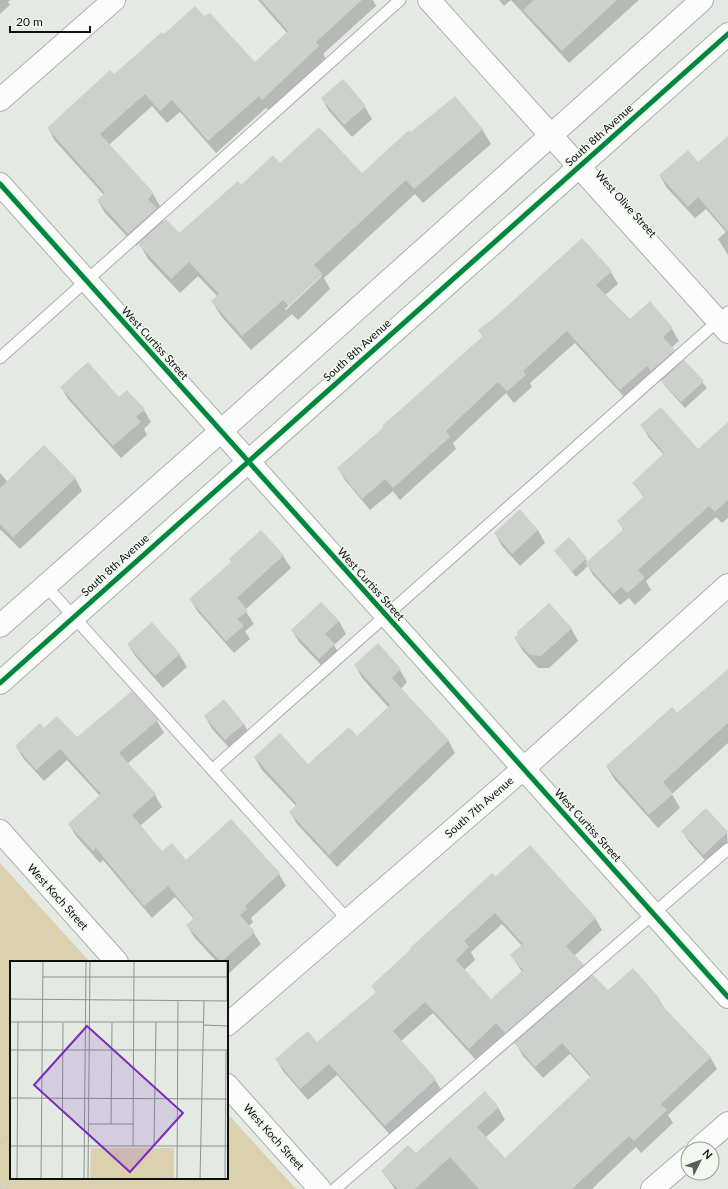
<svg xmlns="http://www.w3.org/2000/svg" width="728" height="1189" font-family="Lato,sans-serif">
	<rect width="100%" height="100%" fill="#e4e9e4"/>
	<path fill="#dcd1af" d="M 0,863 L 90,962 L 11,962 L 11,1178 L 227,1178 L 227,1113 L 296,1189 L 0,1189 Z"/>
	<path fill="#0003" fill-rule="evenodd" d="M 0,0 L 10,0 L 8,2 L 10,5 L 0,14 Z
		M 258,0 L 373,0 L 376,6 L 323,54 L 326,59 L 270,111 L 266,108 L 216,153 L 180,112 L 167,123 L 152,106 L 109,145 L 153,194 L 160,206 L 157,210 L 164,222 L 179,234 L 241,186 L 280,164 L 361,175 L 411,134 L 482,129 L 491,144 L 423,203 L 415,194 L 324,278 L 330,289 L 298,320 L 292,314 L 251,350 L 221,316 L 212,301 L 217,296 L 198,276 L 180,293 L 148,259 L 139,243 L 136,246 L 105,213 L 98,201 L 104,195 L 55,141 L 48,128 L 164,35 L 255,63 L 287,33 ZM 321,274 L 321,277 L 286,310 L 285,309 Z
		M 499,0 L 639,0 L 569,63 L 511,0 L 504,6 Z
		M 322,98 L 365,107 L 372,119 L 352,137 L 329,111 Z
		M 728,137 L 728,255 L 718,239 L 726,232 L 706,209 L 695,218 L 667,188 L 660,176 L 698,163 Z
		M 611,272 L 618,284 L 605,295 L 630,320 L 672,329 L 679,341 L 671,348 L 682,364 L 684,361 L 707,388 L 685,408 L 666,387 L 661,380 L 659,382 L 654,378 L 628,401 L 575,343 L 530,383 L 532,387 L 514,403 L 506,393 L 453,443 L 456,449 L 400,500 L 393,491 L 370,510 L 345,480 L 338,468 L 385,428 L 483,337 L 479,331 Z
		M 61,387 L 119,398 L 144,410 L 151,422 L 144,429 L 147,435 L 121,458 L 68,399 Z
		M 728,423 L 728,518 L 722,523 L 716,517 L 646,581 L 651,590 L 635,605 L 629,598 L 620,605 L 593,575 L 588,566 L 576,577 L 555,551 L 569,539 L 588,562 L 624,531 L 618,521 L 644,498 L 634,483 L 664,455 L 649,438 L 642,426 L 698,451 Z
		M 0,473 L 8,482 L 75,478 L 82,491 L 20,549 L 1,530 L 0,531 Z
		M 519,511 L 538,530 L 545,543 L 520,566 L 502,546 L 495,533 Z
		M 261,531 L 283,556 L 291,568 L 245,610 L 254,624 L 245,631 L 250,639 L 234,653 L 198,612 L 190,599 L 232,563 Z
		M 321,603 L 339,621 L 346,634 L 334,645 L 341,657 L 327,671 L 299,642 L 292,630 Z
		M 571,628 L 578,641 L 549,668 L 538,668 L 523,651 L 515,638 Z
		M 128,645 L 179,654 L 187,667 L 163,688 L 136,657 Z
		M 355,665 L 400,670 L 407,682 L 401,689 L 448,740 L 455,753 L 337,867 L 297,824 L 290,812 L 296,806 L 262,770 L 255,758 L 308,765 L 357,737 L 389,708 L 362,678 Z
		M 728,670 L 728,743 L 672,794 L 680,808 L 658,828 L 615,780 L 607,767 L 676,714 Z
		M 205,716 L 244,724 L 251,737 L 233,752 L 212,729 Z
		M 157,721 L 164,733 L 127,764 L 155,795 L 162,807 L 140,826 L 162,853 L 186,862 L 231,820 L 279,874 L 286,886 L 251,918 L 253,922 L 249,926 L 261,944 L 228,974 L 227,962 L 217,962 L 194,937 L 187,925 L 194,919 L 175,897 L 152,918 L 103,860 L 100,863 L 76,836 L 69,824 L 100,796 L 67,760 L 44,781 L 23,758 L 16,746 L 44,729 L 77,739 Z
		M 682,831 L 727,832 L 728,850 L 710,866 L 690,843 Z
		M 496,878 L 595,918 L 602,930 L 574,956 L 583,965 L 591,978 L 608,992 L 659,1000 L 665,1009 L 710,1057 L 717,1069 L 668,1115 L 673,1123 L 641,1153 L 636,1147 L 592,1189 L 395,1189 L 382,1171 L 416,1154 L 498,1107 L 505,1120 L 485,1138 L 505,1159 L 591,1078 L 570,1054 L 543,1078 L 523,1056 L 515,1042 L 512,1044 L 504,1035 L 476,1060 L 433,1013 L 401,1041 L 435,1080 L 442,1091 L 392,1137 L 337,1075 L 308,1100 L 283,1071 L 276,1059 L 317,1043 L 376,993 L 372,986 ZM 502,924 L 522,946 L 511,955 L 522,972 L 491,1001 L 464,970 L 475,960 L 471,952 Z"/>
	<path fill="#cdd1ce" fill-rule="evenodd" d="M 261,0 L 362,0 L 316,42 L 319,46 L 262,100 L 259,96 L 208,141 L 172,100 L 160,111 L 145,94 L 100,134 L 154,193 L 148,199 L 157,208 L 128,234 L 97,200 L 105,193 L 47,128 L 110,70 L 114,74 L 162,32 L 164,34 L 195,6 L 204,16 L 210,13 L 255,62 L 288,31 Z
		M 534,0 L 617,0 L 562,51 L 523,10 Z
		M 343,79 L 366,106 L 344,125 L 321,98 Z
		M 455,96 L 483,129 L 414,189 L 406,180 L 314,265 L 323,274 L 289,306 L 283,300 L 242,336 L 211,301 L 219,294 L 189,262 L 171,279 L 138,244 L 166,219 L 179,233 L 238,181 L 241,185 L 273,155 L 280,163 L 319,127 L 362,173 L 409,130 L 411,132 Z
		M 728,136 L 728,232 L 698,197 L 688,207 L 659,175 L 688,150 L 698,162 Z
		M 582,238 L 612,271 L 596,285 L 630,319 L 650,301 L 673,328 L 663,337 L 675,350 L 651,371 L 647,366 L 620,390 L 567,331 L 523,371 L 526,375 L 507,391 L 498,382 L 446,431 L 450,437 L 393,488 L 385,479 L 362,499 L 337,468 L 384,427 L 382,426 L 483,336 L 478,330 L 495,317 Z
		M 684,360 L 704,381 L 681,402 L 661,381 Z
		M 88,362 L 119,397 L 127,390 L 145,409 L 136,417 L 141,422 L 113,446 L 60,387 Z
		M 661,407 L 698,449 L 728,422 L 728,500 L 715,512 L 709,506 L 638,570 L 645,578 L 627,593 L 621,587 L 613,594 L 585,563 L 624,529 L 617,521 L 644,496 L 632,483 L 664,453 L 640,425 Z
		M 44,445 L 76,478 L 13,537 L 0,524 L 0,488 Z
		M 520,509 L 538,530 L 512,554 L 494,533 Z
		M 261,530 L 284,555 L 237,598 L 248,611 L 237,619 L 244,626 L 226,641 L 189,599 L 231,562 L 229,559 Z
		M 569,537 L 587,558 L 572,572 L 554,551 Z
		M 321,602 L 339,621 L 325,634 L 335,644 L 319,659 L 291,630 Z
		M 549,603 L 572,628 L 541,656 L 530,655 L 514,638 L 518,634 L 517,632 Z
		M 152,622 L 180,654 L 155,676 L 127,644 Z
		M 378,643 L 401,669 L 392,678 L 449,740 L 329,855 L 289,812 L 297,804 L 254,757 L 280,733 L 308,764 L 349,727 L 357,736 L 390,705 L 354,665 Z
		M 728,669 L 728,723 L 663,782 L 673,794 L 649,815 L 606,766 L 672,707 L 677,713 Z
		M 132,691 L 158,720 L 119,753 L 156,794 L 132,815 L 162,851 L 172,843 L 186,860 L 231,819 L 280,873 L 245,906 L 247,909 L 240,915 L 255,932 L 221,962 L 186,925 L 194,918 L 168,886 L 144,906 L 96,848 L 93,851 L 68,824 L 101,794 L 60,749 L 36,770 L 15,746 L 40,723 L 44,728 L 57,716 L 77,737 Z
		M 224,699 L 244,724 L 225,740 L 204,716 Z
		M 706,808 L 728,832 L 703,855 L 681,831 Z
		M 530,845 L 596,918 L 566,946 L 584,965 L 505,1033 L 496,1023 L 469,1049 L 425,1002 L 393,1031 L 436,1079 L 385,1126 L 329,1064 L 300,1089 L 275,1059 L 308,1031 L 317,1042 L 376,992 L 371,986 L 411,949 L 410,948 L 492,873 L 496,876 ZM 495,913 L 523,944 L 510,955 L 523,970 L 491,999 L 456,960 L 469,947 L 464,941 Z
		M 633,968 L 660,999 L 658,1001 L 711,1057 L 661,1104 L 667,1110 L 634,1141 L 629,1136 L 572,1189 L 479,1189 L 450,1157 L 415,1189 L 398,1189 L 381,1171 L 408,1145 L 416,1153 L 485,1091 L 499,1107 L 477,1127 L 505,1158 L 591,1076 L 562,1043 L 535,1067 L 514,1043 L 593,975 L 608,990 Z"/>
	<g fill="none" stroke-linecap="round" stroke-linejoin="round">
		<defs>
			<path id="service" d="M 0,358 L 400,0
				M 45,585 L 348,920
				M 212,770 L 728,312
				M 335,1189 L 728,849"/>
			<path id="minor" d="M 429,0 L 728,332
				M 0,100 L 114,0
				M 0,184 L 728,997
				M 0,831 L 117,962
				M 227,1025 L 523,769 L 728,585
				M 227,1085 L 320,1189
				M 698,1149 L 728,1123
				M 652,1189 L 688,1158"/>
			<path id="tertiary" d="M 0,626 L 221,431 L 702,0
				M 0,683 L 728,34"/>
		</defs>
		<use href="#service" stroke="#acb0ac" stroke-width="13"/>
		<use href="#minor" stroke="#acb0ac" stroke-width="24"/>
		<use href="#tertiary" stroke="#acb0ac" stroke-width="24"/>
		<path stroke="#cbcdcb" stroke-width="2.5" stroke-dasharray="3 3" stroke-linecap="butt" d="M 0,1142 L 11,1134
			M 91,1178 L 94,1189
			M 0,1187 L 8,1189"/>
		<use href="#service" stroke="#fbfcfb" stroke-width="11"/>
		<use href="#minor" stroke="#fbfcfb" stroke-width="22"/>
		<use href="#tertiary" stroke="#fbfcfb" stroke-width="22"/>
		<defs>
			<path id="cycleway" d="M 0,184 L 728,997
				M 0,683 L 728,34"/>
		</defs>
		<use href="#cycleway" stroke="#f1f9ef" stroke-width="8"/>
		<use href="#cycleway" stroke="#00873e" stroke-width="5"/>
	</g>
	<g text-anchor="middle" stroke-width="3" stroke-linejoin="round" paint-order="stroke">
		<g font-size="11" fill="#0f110e" stroke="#f1f9ef">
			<text transform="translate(599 135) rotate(-42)" y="4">South 8th Avenue</text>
			<text transform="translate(626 204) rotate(48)" y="4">West Olive Street</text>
			<text transform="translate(155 343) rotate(48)" y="4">West Curtiss Street</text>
			<text transform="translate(357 350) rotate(-42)" y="4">South 8th Avenue</text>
			<text transform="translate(115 565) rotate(-42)" y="4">South 8th Avenue</text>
			<text transform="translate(371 584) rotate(48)" y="4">West Curtiss Street</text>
			<text transform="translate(479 807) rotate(-41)" y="4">South 7th Avenue</text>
			<text transform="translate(588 825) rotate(48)" y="4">West Curtiss Street</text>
			<text transform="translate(58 897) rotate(48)" y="4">West Koch Street</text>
			<text transform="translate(274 1137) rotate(48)" y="4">West Koch Street</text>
		</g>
	</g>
	<g transform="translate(10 961)">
		<rect width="218" height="218" fill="#e4e9e4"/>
		<path d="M 81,187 L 164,187 L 164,218 L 80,218 Z" fill="#dcd1af"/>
		<path fill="none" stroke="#8f938e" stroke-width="1" d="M 217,0 L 217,40M 33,16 L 217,16M 0,38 L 218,40M 0,61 L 193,61M 193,64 L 218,65M 0,89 L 218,89M 0,137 L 218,138M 78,163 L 123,163M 101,163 L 102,62M 0,185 L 218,185M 123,185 L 124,0M 144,185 L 146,61M 7,218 L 8,61M 31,218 L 33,0M 52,218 L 53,62M 74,218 L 76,0M 78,218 L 80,0M 167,218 L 168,40M 190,218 L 194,40M 215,218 L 216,89"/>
		<path fill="#7b2cbf" fill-opacity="0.15" stroke="#7b2cbf" stroke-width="2" d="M 77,65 L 173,152 L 120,211 L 24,124 Z"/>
		<rect width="218" height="218" fill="none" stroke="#0f110e" stroke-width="2"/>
	</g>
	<g transform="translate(700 1161) rotate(48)"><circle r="19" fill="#f1f9ef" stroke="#979c95"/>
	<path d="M0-3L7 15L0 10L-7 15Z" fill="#5a5d59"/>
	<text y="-6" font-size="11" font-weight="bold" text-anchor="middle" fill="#0f110e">N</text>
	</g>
	<path d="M10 26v6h80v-6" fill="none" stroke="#0f110e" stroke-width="2"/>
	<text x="16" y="26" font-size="12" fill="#0f110e" stroke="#f1f9ef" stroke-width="3" paint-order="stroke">20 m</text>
</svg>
